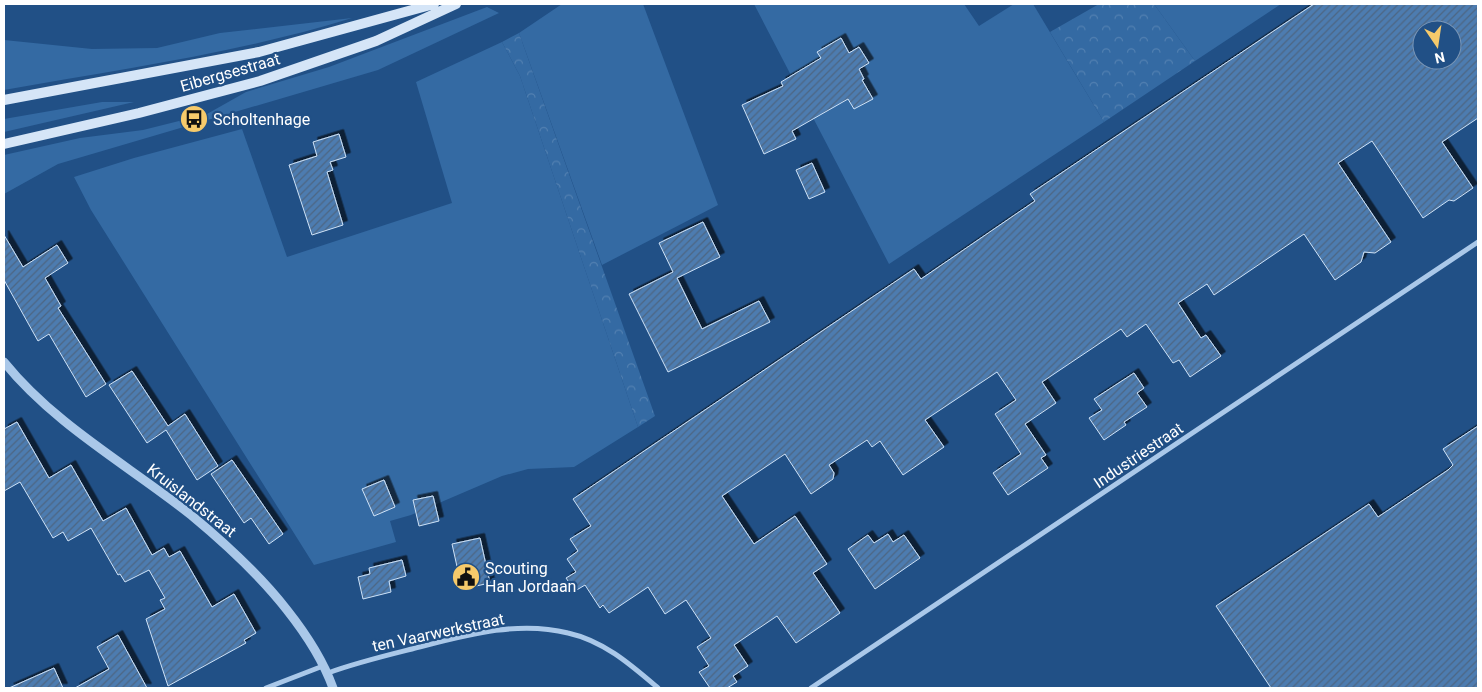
<svg xmlns="http://www.w3.org/2000/svg" width="1482" height="692" font-family="Roboto,sans-serif">
	<defs>
		<pattern id="forest-crowns" width="20" height="18" patternUnits="userSpaceOnUse" patternTransform="scale(1.25)"><rect width="20" height="18" fill="#346aa3"/><path d="M2 6a3 3 0 1 1 6 0M12 15a3 3 0 1 1 6 0" fill="none" stroke="#5280b1"/></pattern>
		<pattern id="building-hatch" width="6" height="6" patternUnits="userSpaceOnUse" patternTransform="scale(1.25)"><rect width="6" height="6" fill="#4d7cb0"/><path d="M-1 1l2-2M0 6l6-6M5 7l2-2" fill="none" stroke="#4d6683"/></pattern>
		<filter id="shadow"><feDropShadow dx="4.5" dy="-4.5" stdDeviation="0" flood-color="#0009"/></filter>
	</defs>
	<rect width="100%" height="100%" fill="#215086"/>
	<path fill="#346aa3" d="M 562,4 L 643,4 L 718,205 L 602,265 L 519,33 Z
		M 754,4 L 964,4 L 979,26 L 1014,4 L 1033,4 L 1104,122 L 889,264 Z
		M 1154,4 L 1281,4 L 1195,61 Z
		M 487,7 L 499,13 L 378,70 L 58,164 L 4,194 L 4,155 L 80,138 L 143,130 L 207,114 L 246,92 L 329,67 Z
		M 352,18 C 239,53 120,69 4,90 L 4,40 L 92,49 L 157,48 L 220,33 Z
		M 502,42 L 520,76 L 638,427 L 574,467 L 528,469 L 502,476 L 411,515 L 390,521 L 396,542 L 314,565 L 91,210 L 74,177 L 134,158 L 242,129 L 287,257 L 452,203 L 416,82 Z
		M 102,102 L 134,102 L 4,132 L 4,119 Z"/>
	<path fill="url(#forest-crowns)" d="M 1099,4 L 1154,4 L 1195,61 L 1104,122 L 1050,32 Z
		M 519,33 L 655,416 L 638,427 L 520,76 L 502,42 Z"/>
	<path fill="url(#building-hatch)" stroke="#cee2f7" fill-rule="evenodd" filter="url(#shadow)" d="M 1314,4 L 1478,4 L 1478,118 L 1442,142 L 1473,188 L 1454,201 L 1449,200 L 1423,218 L 1372,141 L 1338,163 L 1391,242 L 1375,253 L 1364,252 L 1361,262 L 1335,280 L 1304,234 L 1214,295 L 1207,284 L 1178,303 L 1201,338 L 1206,335 L 1221,356 L 1190,377 L 1179,360 L 1173,363 L 1146,324 L 1127,337 L 1121,329 L 1042,382 L 1056,403 L 1025,424 L 1046,455 L 1041,458 L 1048,468 L 1008,495 L 993,473 L 1021,454 L 995,414 L 1016,400 L 997,372 L 925,420 L 944,447 L 903,475 L 880,441 L 872,447 L 867,440 L 829,465 L 834,473 L 833,479 L 811,494 L 785,454 L 722,496 L 754,544 L 795,516 L 827,564 L 813,573 L 840,613 L 796,643 L 777,616 L 734,645 L 748,666 L 733,676 L 737,682 L 727,688 L 710,688 L 699,672 L 709,666 L 697,647 L 711,638 L 686,600 L 665,614 L 648,587 L 609,613 L 603,605 L 600,608 L 585,585 L 575,591 L 566,578 L 576,572 L 567,559 L 578,551 L 570,539 L 591,526 L 573,499 L 914,269 L 921,279 L 1035,201 L 1030,194 ZM 1422,30 L 1452,30 L 1452,60 L 1422,60 Z
		M 841,38 L 849,53 L 859,47 L 869,63 L 859,69 L 864,79 L 862,80 L 873,99 L 854,109 L 848,99 L 792,131 L 796,139 L 764,154 L 742,105 L 783,86 L 781,82 L 821,58 L 817,52 Z
		M 339,134 L 346,157 L 330,162 L 333,170 L 327,172 L 343,225 L 312,235 L 289,165 L 317,156 L 313,142 Z
		M 812,163 L 825,192 L 809,199 L 796,170 Z
		M 703,222 L 720,257 L 677,278 L 702,329 L 759,301 L 770,322 L 668,372 L 629,294 L 673,272 L 659,243 Z
		M 4,235 L 23,267 L 57,245 L 68,263 L 45,278 L 61,306 L 58,308 L 106,384 L 86,397 L 49,334 L 38,341 L 4,280 Z
		M 132,371 L 168,426 L 185,414 L 218,466 L 197,480 L 166,430 L 147,443 L 109,385 Z
		M 1134,373 L 1144,388 L 1137,393 L 1147,407 L 1124,422 L 1126,425 L 1104,440 L 1089,418 L 1102,410 L 1094,399 Z
		M 17,422 L 49,478 L 71,465 L 103,521 L 126,508 L 152,555 L 164,548 L 169,557 L 180,551 L 212,607 L 234,594 L 256,633 L 244,640 L 246,643 L 168,686 L 146,619 L 165,609 L 160,600 L 165,598 L 149,570 L 125,582 L 120,574 L 118,575 L 91,528 L 68,541 L 63,532 L 53,538 L 20,482 L 4,491 L 4,429 Z
		M 1478,426 L 1478,688 L 1271,688 L 1216,606 L 1369,504 L 1378,517 L 1448,470 L 1453,465 L 1443,449 Z
		M 232,460 L 283,534 L 269,544 L 251,518 L 244,523 L 211,474 Z
		M 384,480 L 395,507 L 374,516 L 362,489 Z
		M 433,496 L 439,521 L 419,526 L 413,500 Z
		M 888,534 L 893,542 L 904,535 L 920,558 L 875,589 L 848,549 L 868,535 L 874,543 Z
		M 480,538 L 490,583 L 462,589 L 452,544 Z
		M 402,560 L 406,576 L 389,581 L 391,592 L 363,599 L 358,577 L 370,574 L 369,568 Z
		M 118,635 L 147,688 L 75,688 L 109,669 L 97,647 Z
		M 54,668 L 63,688 L 9,688 Z"/>
	<g fill="none" stroke-linecap="round" stroke-linejoin="round">
		<path stroke="#aac8e9" stroke-width="5" d="M 328,673 C 355,663 384,656 412,649 C 463,636 516,620 568,633 C 604,641 631,665 658,688
			M 266,688 L 323,666
			M 811,688 L 1478,242"/>
		<path stroke="#aac8e9" stroke-width="9" d="M 4,362 C 55,425 128,465 191,515 C 226,544 259,574 287,610 C 306,634 323,660 333,688"/>
		<path stroke="#d5e5f7" stroke-width="10" d="M 4,100 L 259,52 L 434,4
			M 4,144 L 139,113 L 260,81 L 376,41 L 456,4"/>
	</g>
	<defs>
		<symbol id="bus-disc" viewBox="-11 -11 22 22"><circle r="9.5" fill="#f6ca6b" stroke="#215086"/><path d="M-5-6H5V4H4V6H2V4H-2V6H-4V4H-5ZM-3.5-4V0h7V-4ZM-3.5 1.2v1.5H-2V1.2ZM2 1.2v1.5H3.5V1.2Z" fill="#111"/></symbol>
		<symbol id="civic-disc" viewBox="-11 -11 22 22"><circle r="9.5" fill="#f6ca6b" stroke="#215086"/><path d="M-.6-6.5H3V-4.5H.6V-3L4-1V1h2V6H-6V1h2V-1L-.6-3ZM-1.2 2.5V6h2.4V2.5Z" fill="#111"/></symbol>
	</defs>
	<g fill-rule="evenodd">
		<use href="#bus-disc" x="178" y="103" width="32" height="32"/>
		<use href="#civic-disc" x="450" y="561" width="32" height="32"/>
	</g>
	<g text-anchor="middle" stroke-width="4.5" stroke-linejoin="round" paint-order="stroke">
		<g font-size="16" fill="#fff" stroke="#215086">
			<text transform="translate(230 72) rotate(-16)" y="6">Eibergsestraat</text>
			<text transform="translate(1138 455) rotate(-34)" y="6">Industriestraat</text>
			<text transform="translate(192 500) rotate(38)" y="6">Kruislandstraat</text>
			<text transform="translate(438 632) rotate(-12)" y="6">ten Vaarwerkstraat</text>
		</g>
		<g font-size="16" fill="#fff" stroke="#215086" text-anchor="start">
			<text x="213" y="125">Scholtenhage</text>
			<text x="485" y="574">Scouting<tspan x="485" dy="18">Han Jordaan</tspan></text>
		</g>
	</g>
	<rect width="1482" height="692" fill="none" stroke="#ffffff" stroke-width="10"/>
	<g transform="translate(1437 45) rotate(167)"><circle r="24" fill="#215086" stroke="#7a96b6"/>
	<path d="M0-4L9 19L0 12L-9 19Z" fill="#f6ca6b"/>
	<text y="-8" font-size="14" font-weight="bold" text-anchor="middle" fill="#ffffff">N</text>
	</g>
</svg>
